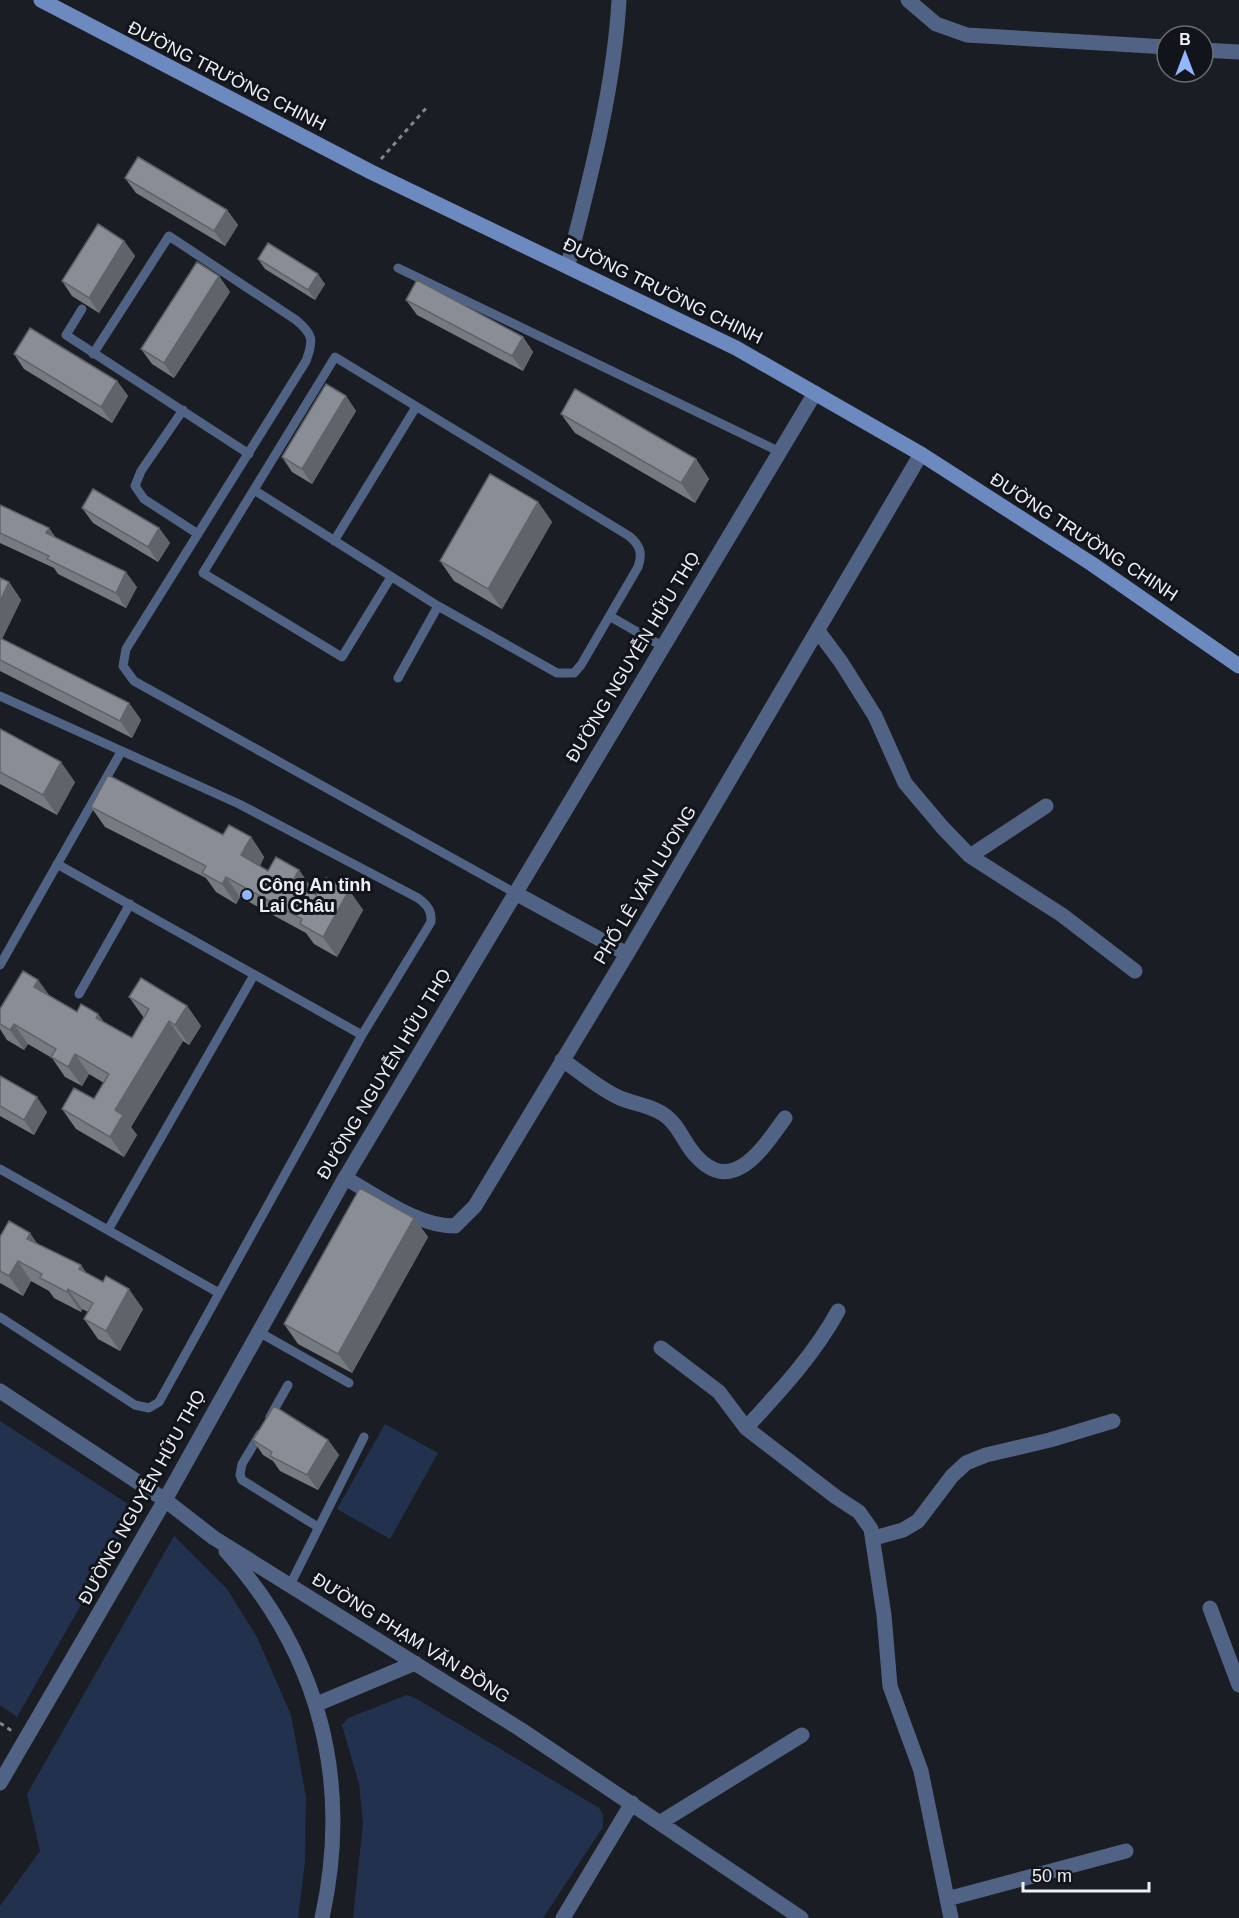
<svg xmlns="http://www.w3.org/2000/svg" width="1239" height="1918" font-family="Helvetica,sans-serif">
	<rect width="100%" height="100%" fill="#1a1e24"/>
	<path fill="#22324e" d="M 0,1421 L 128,1504 L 130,1519 L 17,1717 L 0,1705 Z
		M 385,1424 L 438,1453 L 390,1539 L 337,1509 Z
		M 174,1536 L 227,1589 L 257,1637 L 291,1715 L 306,1797 L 305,1862 L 298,1918 L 0,1918 L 0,1906 L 40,1851 L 27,1794 Z
		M 407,1695 L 417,1699 L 599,1808 L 603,1815 L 603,1827 L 543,1918 L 353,1918 L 363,1823 L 359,1784 L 342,1725 L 348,1718 Z"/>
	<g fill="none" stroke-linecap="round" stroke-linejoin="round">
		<path stroke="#83868c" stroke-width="3" stroke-dasharray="4.5 4.5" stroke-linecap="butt" d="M 381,159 L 428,106
			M 0,1723 L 12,1731"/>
		<path stroke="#516385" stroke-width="9" d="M 398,268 L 780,452
			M 82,309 L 66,335 L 249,454
			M 93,354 L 169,236 L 296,320 C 313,334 314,340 306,361 L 126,649 L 123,666 L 134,681 L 515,893
			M 183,410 L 141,471 L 135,486 L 144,499 L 198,534
			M 254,490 L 438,606 L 557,673 L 574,673 L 581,665 L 638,567 C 643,553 640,545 629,536 L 335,357 L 203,573 L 342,657 L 391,577
			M 334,541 L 416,407
			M 611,617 L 662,646
			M 398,678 L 438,606
			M 0,696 L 239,804 L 418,898 C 427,905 432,910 431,922 L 362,1035 L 159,1402 L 149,1408 L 135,1405 L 0,1317
			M 57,864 L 362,1035
			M 0,965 L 121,752
			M 79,994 L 130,904
			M 0,1169 L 219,1293
			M 108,1230 L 254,975
			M 257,1331 L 349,1383
			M 270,1417 L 288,1385
			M 260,1434 L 242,1464 L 240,1475 L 242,1480 L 318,1527
			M 290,1585 L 364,1437"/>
		<path stroke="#516385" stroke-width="15" d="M 908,0 L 936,24 L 967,35 L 1167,47
			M 1203,50 L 1239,52
			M 568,265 C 590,179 614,89 619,0
			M 818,631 L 841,662 L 875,716 L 905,783 L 943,828 L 970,856 L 1062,915 L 1135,971
			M 970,856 L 1046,806
			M 515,893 L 627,954
			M 562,1060 C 581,1072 599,1089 620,1098 C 634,1104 650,1105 663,1114 C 679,1124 684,1144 697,1157 C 734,1197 765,1145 785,1118
			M 345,1178 C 378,1196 416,1226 455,1226 L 475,1206 L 627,954 L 921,454
			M 661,1348 L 719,1392 L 746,1428 L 836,1497 L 859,1512 L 871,1529 L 884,1615 L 890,1686 L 921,1771 L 951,1918
			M 0,1391 L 165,1500 L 214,1538 L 520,1729 L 801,1918
			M 746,1428 C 780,1391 814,1355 838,1311
			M 874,1538 L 903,1530 L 918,1521 L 952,1476 L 966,1463 L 986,1455 L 1050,1440 L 1113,1421
			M 226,1551 C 320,1655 352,1782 322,1918
			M 1210,1608 L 1239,1685
			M 317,1704 L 415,1663
			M 661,1822 L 802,1735
			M 947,1899 L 1126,1851
			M 563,1918 L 632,1803"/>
		<path stroke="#516385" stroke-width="15" d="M 0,1783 L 165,1500 L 345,1178 L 815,393"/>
		<path stroke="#6d8ac0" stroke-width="15" d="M 41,0 L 371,172 L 736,348 L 921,454 L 1092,564 L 1239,666"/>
	</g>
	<path fill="#767a81" d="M 125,178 L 227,210 L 238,225 L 225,246 L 136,193 Z
		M 124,241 L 135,256 L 99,313 L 72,296 L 62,281 Z
		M 258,259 L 325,284 L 315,300 L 265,269 Z
		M 219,276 L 230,292 L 174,378 L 152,364 L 141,349 Z
		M 406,300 L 523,337 L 533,352 L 523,371 L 417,315 Z
		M 14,354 L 117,381 L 128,396 L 112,423 L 24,369 Z
		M 346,396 L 356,411 L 312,484 L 292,472 L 282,457 Z
		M 561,414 L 696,459 L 709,479 L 695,503 L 575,433 Z
		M 538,502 L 552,522 L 502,609 L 454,581 L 440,561 Z
		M 0,505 L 49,528 L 56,538 L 137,587 L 126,608 L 58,574 L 54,568 L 0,543 Z
		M 82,508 L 159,528 L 170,543 L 158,562 L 93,523 Z
		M 0,578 L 9,582 L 21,600 L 2,639 L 129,703 L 141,720 L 132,738 L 0,671 Z
		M 0,729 L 75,782 L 57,815 L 0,784 Z
		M 91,807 L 223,835 L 251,837 L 264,857 L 260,866 L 268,871 L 299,870 L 313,890 L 311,893 L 316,895 L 349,890 L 363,910 L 337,957 L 314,944 L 306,933 L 240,897 L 236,904 L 216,892 L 206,878 L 105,827 Z
		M 38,980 L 49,995 L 77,1012 L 98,1014 L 104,1022 L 132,1038 L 144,1018 L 129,997 L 187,1006 L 201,1026 L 189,1045 L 183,1041 L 131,1127 L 137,1135 L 124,1157 L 76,1129 L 62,1109 L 94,1099 L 104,1083 L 89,1074 L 82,1086 L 65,1077 L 52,1058 L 28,1044 L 24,1050 L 7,1040 L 0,1029 L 0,1009 Z
		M 0,1076 L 47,1112 L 34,1135 L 0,1116 Z
		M 414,1218 L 428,1237 L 352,1373 L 298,1344 L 284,1324 Z
		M 0,1237 L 38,1244 L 143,1309 L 120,1351 L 98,1339 L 84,1319 L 88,1312 L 82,1309 L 81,1312 L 54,1298 L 49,1291 L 31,1281 L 23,1296 L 0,1283 Z
		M 253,1440 L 328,1440 L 339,1455 L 318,1490 L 280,1471 L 273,1461 L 263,1455 Z"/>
	<path fill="#606369" d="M 227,210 L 238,225 L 225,246 L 214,231 Z
		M 124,241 L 135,256 L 99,313 L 89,298 Z
		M 318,274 L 325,284 L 315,300 L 308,290 Z
		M 219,276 L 230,292 L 174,378 L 164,363 Z
		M 523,337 L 533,352 L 523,371 L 512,356 Z
		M 117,381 L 128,396 L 112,423 L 101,407 Z
		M 346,396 L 356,411 L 312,484 L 302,469 Z
		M 696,459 L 709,479 L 695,503 L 681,483 Z
		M 538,502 L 552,522 L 502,609 L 488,589 Z
		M 49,528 L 59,543 L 46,533 Z
		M 159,528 L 170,543 L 158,562 L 148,547 Z
		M 126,572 L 137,587 L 126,608 L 116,593 Z
		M 9,582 L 21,600 L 0,643 L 0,601 Z
		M 129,703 L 141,720 L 132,738 L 120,721 Z
		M 61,762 L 75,782 L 57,815 L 43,795 Z
		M 251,837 L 264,857 L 255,875 L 241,855 Z
		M 299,870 L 313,890 L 306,902 L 292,882 Z
		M 226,877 L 240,897 L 236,904 L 222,884 Z
		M 349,890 L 363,910 L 337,957 L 323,937 Z
		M 38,980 L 52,1000 L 34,987 Z
		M 187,1006 L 201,1026 L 189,1045 L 175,1025 Z
		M 98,1014 L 112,1034 L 96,1018 Z
		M 169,1021 L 183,1041 L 131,1127 L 137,1135 L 124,1157 L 110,1137 L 115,1110 Z
		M 14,1024 L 28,1044 L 24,1050 L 10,1030 Z
		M 75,1054 L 89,1074 L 82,1086 L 68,1067 Z
		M 37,1097 L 47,1112 L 34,1135 L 24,1120 Z
		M 414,1218 L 428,1237 L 352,1373 L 338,1354 Z
		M 30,1233 L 44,1253 L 27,1239 Z
		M 18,1261 L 31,1281 L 23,1296 L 9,1276 Z
		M 81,1265 L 95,1285 L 79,1269 Z
		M 68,1289 L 82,1309 L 81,1312 L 67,1292 Z
		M 129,1289 L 143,1309 L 120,1351 L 106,1331 Z
		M 328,1440 L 339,1455 L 318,1490 L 307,1475 Z"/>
	<path fill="#898e96" stroke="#606369" stroke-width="1.5" d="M 138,157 L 227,210 L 214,231 L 125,178 Z
		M 98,224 L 124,241 L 89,298 L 62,281 Z
		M 268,243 L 318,274 L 308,290 L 258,259 Z
		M 197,262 L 219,276 L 164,363 L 141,349 Z
		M 417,280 L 523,337 L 512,356 L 406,300 Z
		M 30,328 L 117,381 L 101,407 L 14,354 Z
		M 326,384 L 346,396 L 302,469 L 282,457 Z
		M 575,389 L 696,459 L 681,483 L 561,414 Z
		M 490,474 L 538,502 L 488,589 L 440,561 Z
		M 93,489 L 159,528 L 148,547 L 82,508 Z
		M 0,505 L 49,528 L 46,533 L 126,572 L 116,593 L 47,559 L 49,556 L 0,533 Z
		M 0,578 L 9,582 L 0,601 Z
		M 0,638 L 129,703 L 120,721 L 0,660 Z
		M 0,729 L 61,762 L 43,795 L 0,772 Z
		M 108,775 L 223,835 L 229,825 L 251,837 L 241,855 L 268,871 L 276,857 L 299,870 L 292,882 L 316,895 L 326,878 L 349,890 L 323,937 L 300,924 L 302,919 L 226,877 L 222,884 L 202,873 L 206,866 L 91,807 Z
		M 23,971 L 38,980 L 34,987 L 77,1012 L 81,1004 L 98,1014 L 96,1018 L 132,1038 L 149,1009 L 129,997 L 141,978 L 187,1006 L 175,1025 L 169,1021 L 115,1110 L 123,1115 L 110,1137 L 62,1109 L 74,1088 L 94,1099 L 109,1074 L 75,1054 L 68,1067 L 51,1057 L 56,1049 L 14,1024 L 10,1030 L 0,1024 L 0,1009 Z
		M 0,1076 L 37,1097 L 24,1120 L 0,1106 Z
		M 360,1188 L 414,1218 L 338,1354 L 284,1324 Z
		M 9,1221 L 30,1233 L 27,1239 L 81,1265 L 79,1269 L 103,1282 L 106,1276 L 129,1289 L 106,1331 L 84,1319 L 93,1303 L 68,1289 L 67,1292 L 40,1278 L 42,1274 L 18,1261 L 9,1276 L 0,1271 L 0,1237 Z
		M 274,1406 L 328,1440 L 307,1475 L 270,1456 L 272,1452 L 253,1440 Z"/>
	<circle fill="#92b7fd" stroke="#11151b" stroke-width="2" cx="247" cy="895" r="6"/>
	<g text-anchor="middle" stroke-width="6" stroke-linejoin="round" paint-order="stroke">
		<g font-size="18" fill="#eef0f5" stroke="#11151b">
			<text transform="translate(227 76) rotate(27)" y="6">ĐƯỜNG TRƯỜNG CHINH</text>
			<text transform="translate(663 291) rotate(26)" y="6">ĐƯỜNG TRƯỜNG CHINH</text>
			<text transform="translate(1084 537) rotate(33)" y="6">ĐƯỜNG TRƯỜNG CHINH</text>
			<text transform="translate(633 657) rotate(-59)" y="6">ĐƯỜNG NGUYỄN HỮU THỌ</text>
			<text transform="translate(645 885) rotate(-59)" y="6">PHỐ LÊ VĂN LƯƠNG</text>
			<text transform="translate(384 1074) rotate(-59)" y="6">ĐƯỜNG NGUYỄN HỮU THỌ</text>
			<text transform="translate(142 1497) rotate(-61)" y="6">ĐƯỜNG NGUYỄN HỮU THỌ</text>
			<text transform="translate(411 1638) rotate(32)" y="6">ĐƯỜNG PHẠM VĂN ĐỒNG</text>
		</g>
		<g font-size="18" font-weight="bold" fill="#eef0f5" stroke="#11151b" text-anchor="start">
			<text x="259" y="891">Công An tỉnh<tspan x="259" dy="21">Lai Châu</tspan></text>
		</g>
	</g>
	<g transform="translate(1185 54)"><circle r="28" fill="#11151b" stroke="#696d72" stroke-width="1.5"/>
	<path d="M0-4.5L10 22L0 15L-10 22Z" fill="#92b7fd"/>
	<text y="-9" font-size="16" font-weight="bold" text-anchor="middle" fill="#eef0f5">B</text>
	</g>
	<path d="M1023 1882v9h126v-9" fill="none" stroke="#eef0f5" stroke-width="3"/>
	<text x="1032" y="1882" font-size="18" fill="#eef0f5" stroke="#11151b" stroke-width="4.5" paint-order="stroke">50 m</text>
</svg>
